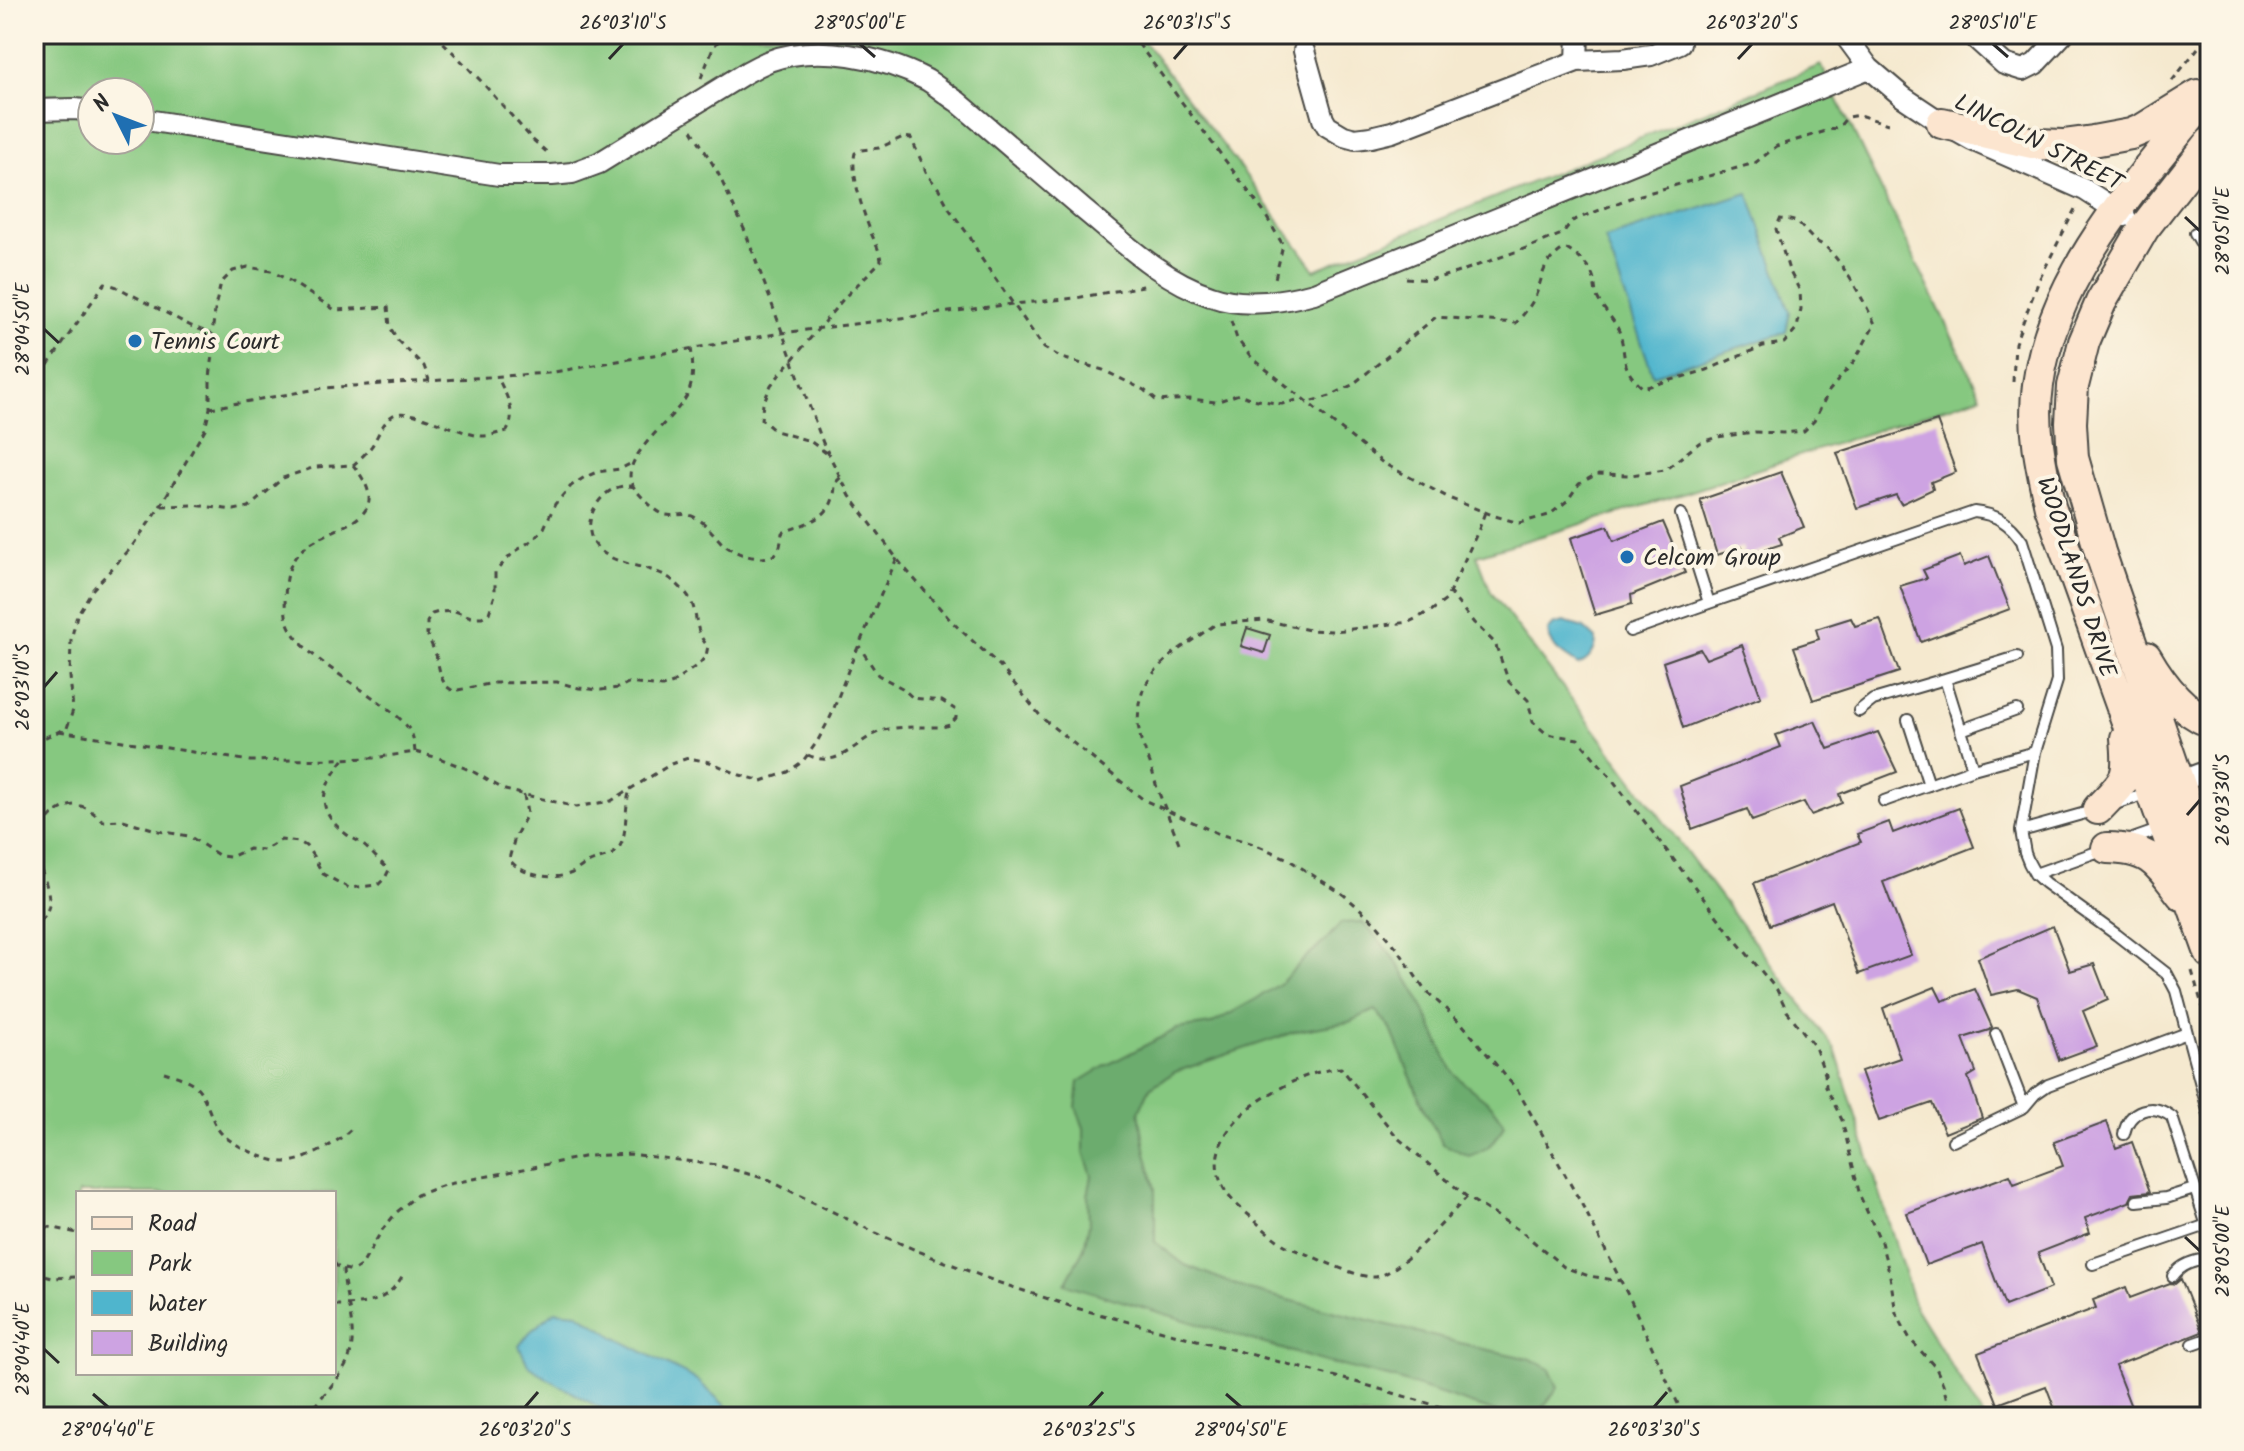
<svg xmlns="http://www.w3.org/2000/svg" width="2244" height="1451" font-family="Kalam,sans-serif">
	<rect width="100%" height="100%" fill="#fcf5e5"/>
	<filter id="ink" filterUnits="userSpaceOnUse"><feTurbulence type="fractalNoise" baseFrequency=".0125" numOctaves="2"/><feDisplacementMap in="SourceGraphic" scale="16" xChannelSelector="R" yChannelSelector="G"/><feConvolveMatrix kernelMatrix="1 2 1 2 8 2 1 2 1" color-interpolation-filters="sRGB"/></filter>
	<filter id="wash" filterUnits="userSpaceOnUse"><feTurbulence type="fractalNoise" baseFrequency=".006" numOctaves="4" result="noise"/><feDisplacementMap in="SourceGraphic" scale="32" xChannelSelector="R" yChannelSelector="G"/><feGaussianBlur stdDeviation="1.8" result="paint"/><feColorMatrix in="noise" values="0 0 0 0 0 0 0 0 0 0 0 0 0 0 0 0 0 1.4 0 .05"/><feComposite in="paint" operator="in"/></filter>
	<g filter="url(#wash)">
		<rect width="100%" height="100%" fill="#f5e9cf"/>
		<path fill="#86c880" stroke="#587a56" stroke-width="2" fill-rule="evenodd" d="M 34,34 L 1138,34 L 1236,162 L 1315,270 L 1821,65 L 1981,396 L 1680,495 L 1477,555 L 1491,592 L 1835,1049 L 1915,1307 L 1983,1417 L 34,1417 ZM 92,92 L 140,92 L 140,140 L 92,140 ZM 78,1193 L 334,1193 L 334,1373 L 78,1373 Z"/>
		<path fill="#6cac6e" stroke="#4c6c4c" stroke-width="2" d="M 1362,922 C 1391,951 1413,983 1429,1020 C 1437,1037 1443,1055 1453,1071 C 1470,1095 1490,1094 1504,1124 C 1496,1143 1487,1150 1469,1156 L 1443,1144 L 1425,1111 L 1390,1027 L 1375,1010 L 1349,1022 L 1297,1031 L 1175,1072 L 1150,1088 L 1139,1112 L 1145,1148 L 1155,1189 L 1155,1242 L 1185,1265 L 1249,1290 L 1484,1349 L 1531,1359 L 1550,1369 L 1558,1387 C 1543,1409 1538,1417 1510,1417 L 1392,1378 L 1325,1362 L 1065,1284 L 1084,1248 L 1089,1224 L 1088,1195 L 1092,1176 L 1084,1152 L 1084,1128 L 1076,1107 L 1079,1082 L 1105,1066 L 1177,1029 L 1211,1024 L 1256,999 L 1281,983 L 1306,957 L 1324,942 L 1341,923 Z"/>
		<path fill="#4fb5cd" stroke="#3d707c" stroke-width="2" d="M 1748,193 L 1790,312 L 1786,332 L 1653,375 L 1605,239 Z
			M 1564,622 L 1584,628 L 1596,639 C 1596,651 1589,661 1578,665 C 1565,656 1550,649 1548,631 L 1553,625 Z
			M 555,1311 L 578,1313 L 616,1338 L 697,1380 L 738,1417 L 627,1417 L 602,1409 L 545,1377 L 528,1365 L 519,1346 L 530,1332 Z"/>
		<g id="blocks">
			<path fill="#cda3e2" d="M 1937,421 L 1956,472 L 1931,482 L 1933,489 L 1901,504 L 1896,495 L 1857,508 L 1837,453 Z
				M 1781,472 L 1804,527 L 1779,537 L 1782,544 L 1745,556 L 1742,547 L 1717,555 L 1700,500 Z
				M 1663,522 L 1685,573 L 1631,595 L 1632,604 L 1595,615 L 1571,538 L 1608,526 L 1614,541 Z
				M 1960,556 L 1964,566 L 1989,556 L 2010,609 L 1921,642 L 1900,586 L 1927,578 L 1923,570 Z
				M 1851,618 L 1855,626 L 1880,619 L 1899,672 L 1813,700 L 1794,647 L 1819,639 L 1816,629 Z
				M 1247,628 L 1270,635 L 1264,653 L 1241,646 Z
				M 1742,645 L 1761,697 L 1683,728 L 1663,662 L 1700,649 L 1706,659 Z
				M 1815,721 L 1828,749 L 1878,732 L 1897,772 L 1839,794 L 1842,803 L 1811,815 L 1804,802 L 1752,821 L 1747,809 L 1692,829 L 1680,786 L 1781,747 L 1776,735 Z
				M 1959,808 L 1974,847 L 1883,882 L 1911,955 L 1859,974 L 1832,901 L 1770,925 L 1754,883 L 1861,842 L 1857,834 L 1889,822 L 1893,833 Z
				M 2053,926 L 2070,971 L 2094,964 L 2108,1000 L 2083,1011 L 2097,1046 L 2059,1060 L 2037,997 L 2018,989 L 1991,995 L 1978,958 Z
				M 1935,987 L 1942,1001 L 1975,989 L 1992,1027 L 1989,1030 L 1963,1038 L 1976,1072 L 1968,1077 L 1982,1118 L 1945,1133 L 1932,1103 L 1879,1121 L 1861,1071 L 1900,1058 L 1883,1008 Z
				M 2107,1122 L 2116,1148 L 2132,1142 L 2150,1192 L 2133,1194 L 2129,1202 L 2085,1218 L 2090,1233 L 2038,1253 L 2051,1288 L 2005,1306 L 1982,1244 L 1926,1265 L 1907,1213 L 2010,1175 L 2014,1184 L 2063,1166 L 2054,1142 Z
				M 2181,1279 L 2202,1332 L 2115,1366 L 2135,1417 L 2058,1417 L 2046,1386 L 1998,1404 L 1978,1353 L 2096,1308 L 2093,1300 L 2126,1287 L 2130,1298 L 2170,1283 L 2175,1284 Z"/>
		</g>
	</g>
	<g filter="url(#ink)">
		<use href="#blocks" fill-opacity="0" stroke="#494844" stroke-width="2"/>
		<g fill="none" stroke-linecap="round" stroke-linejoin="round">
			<defs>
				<path id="service" d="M 2195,233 L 2210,258
					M 1681,514 L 1709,603 L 1974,512 C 1996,514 2010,523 2022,541 L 2056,650 L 2057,681 L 2035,752 L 2021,831 L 2025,853 L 2029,863 L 2035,874 L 2045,883 L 2117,935 L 2167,974 L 2176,991 L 2187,1033 L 2048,1085 L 2035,1094 L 2024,1107 L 1953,1141
					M 1630,631 L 1709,603
					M 1945,679 L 2017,657
					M 1859,711 L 1873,700 L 1945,679 L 1973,769 L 2035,752
					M 1908,720 L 1929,785
					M 1961,730 L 2017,710
					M 1884,801 L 1973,769
					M 2115,804 L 2150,793
					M 2021,831 L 2096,810
					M 2127,841 L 2161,829
					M 2035,874 L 2105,849
					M 2187,1033 L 2210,1118
					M 1996,1034 L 2024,1107
					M 2124,1134 C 2129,1109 2152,1102 2172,1117 L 2210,1235
					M 2137,1201 L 2166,1198 L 2194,1189
					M 2093,1264 L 2210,1224
					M 2173,1276 C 2182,1263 2195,1261 2210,1258
					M 2193,1344 L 2210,1338"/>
				<path id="minor" d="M 1844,34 L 1869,68 L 1903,97 L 1942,123 L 1972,140 L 2085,190 L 2125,216
					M 1971,34 L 2004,64 L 2023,70 L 2035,64 L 2063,34
					M 1304,51 L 1323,119 L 1327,126 L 1344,136 L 1355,139 L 1371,137 L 1392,132 L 1577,61 L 1623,59 L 1651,55 L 1680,43
					M 1577,61 L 1578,34
					M 34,110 L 75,109 L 92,111
					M 140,119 L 499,175 L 552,175 L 572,173 L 599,163 L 747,72 C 754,68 762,64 769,61 C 817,43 883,57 927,80 C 937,86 947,95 958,102 C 1000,138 1042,174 1084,210 C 1123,242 1162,280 1211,296 C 1244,308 1281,302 1314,293 L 1869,68
					M 2168,786 L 2210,770"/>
				<path id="secondary" d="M 2210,93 C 2140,180 2053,271 2038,385 C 2032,426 2041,467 2050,507 L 2210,953
					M 1942,123 L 2037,144 L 2063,145 L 2093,141 L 2131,134 L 2143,129 L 2198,95
					M 2210,143 L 2144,228 L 2101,302 L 2084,342 L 2073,386 L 2071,423 L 2073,458 L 2100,552 L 2210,873
					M 2146,657 C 2161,683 2181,711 2210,722
					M 2098,809 C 2126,779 2130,781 2126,738
					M 2107,848 C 2151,849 2157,862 2182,895"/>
			</defs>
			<use href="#service" stroke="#494844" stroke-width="14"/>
			<use href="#minor" stroke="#494844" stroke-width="24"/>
			<use href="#secondary" stroke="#494844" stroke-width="34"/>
			<path stroke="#494844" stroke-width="3" stroke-dasharray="6 6" stroke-linecap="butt" d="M 435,34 L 481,81 L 533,140 L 550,155
				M 1131,34 L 1263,211 L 1283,245 L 1274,283
				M 701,78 L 714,46 L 725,34
				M 2172,81 L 2209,34
				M 692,130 L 717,171 L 745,231 L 823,443 L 850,496 L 901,564 L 952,622 L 1000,666 L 1042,718 L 1144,800 L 1219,834 L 1254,844 L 1286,858 L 1344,895 L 1375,922 L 1397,948 L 1424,989 L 1462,1024 L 1518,1091 L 1585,1210 L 1631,1301 L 1684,1417
				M 1406,278 L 1429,280 L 1456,273 L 1532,246 L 1562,234 L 1572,221 L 1630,198 L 1755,163 L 1777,146 L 1839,127 L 1847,117 L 1859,115 L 1888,124
				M 1231,321 L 1237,339 L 1252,358 L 1383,463 L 1451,499 L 1495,516 L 1519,523 L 1549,515 L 1567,501 L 1579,484 L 1597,474 L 1631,475 L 1665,470 L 1699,443 L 1717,437 L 1755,432 L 1783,433 L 1804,431 L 1814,421 L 1829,391 L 1855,360 L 1875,324 C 1866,304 1843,263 1827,248 C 1822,244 1816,242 1811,237 C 1798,224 1801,220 1780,219 L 1776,229 L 1789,270 L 1800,291 L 1801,309 L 1797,328 L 1784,343 L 1763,346 L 1707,370 L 1643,388 C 1618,366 1628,358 1619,331 C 1614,319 1604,311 1598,299 C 1594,291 1596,282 1592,274 C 1586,262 1576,255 1565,248 C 1540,264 1545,273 1535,297 C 1530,307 1523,315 1516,323 L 1436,317 L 1352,385 L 1330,396 L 1306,403
				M 691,348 C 693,362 694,378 689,391 C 680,416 622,453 631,482 C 634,491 657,514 666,515 C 677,517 685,511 696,518 C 707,524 713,534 722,543 C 733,553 760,563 774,555 C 781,551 781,540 782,533 C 810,521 835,519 835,483 L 841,477
				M 2013,382 L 2015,343 L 2039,280 L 2076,207
				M 34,385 L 105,283 L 117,287 L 191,326 L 212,334
				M 210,408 L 323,388 L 548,373 L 782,333 L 1013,304 L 1076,298 L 1149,285
				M 826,453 L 810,441 L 775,431 L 761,419 L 763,404 L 771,385 L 845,297 L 881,261 C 880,250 874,241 870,230 C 863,212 850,172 855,153 L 861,150 L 879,148 L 903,137 L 911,138 L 928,176 L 939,189 L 950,210 L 970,237 L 981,258 L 1044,348 L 1062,358 L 1103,370 L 1144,390 L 1157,401 L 1190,399 L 1216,402 L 1239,394 L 1252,399 L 1282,404 L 1301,399
				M 353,465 C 406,530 313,522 293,561 C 285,574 284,600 286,615 C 291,658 384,694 409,729 C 414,736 414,744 415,752
				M 634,487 C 605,479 579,519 594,543 C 609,566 644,564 666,576 C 673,580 679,586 685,592 C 700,608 692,631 708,646 L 706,656 L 700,663 L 673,683 L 662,687 L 628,683 L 618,688 L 601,690 L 579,688 L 557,682 L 494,683 L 453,691 L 446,686 L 441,677 L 436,655 L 427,634 L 427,622 L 432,614 L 439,612 L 455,611 L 471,617 L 482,617 L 489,613 L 495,595 L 495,572 L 513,553 L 534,539 L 544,528 L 555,504 L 571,486 L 585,477 L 597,472 L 620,469 L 634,462
				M 162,506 L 194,505 L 234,510 L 249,507 L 283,478 L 315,467 L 353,465 C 359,460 366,453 371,447 C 378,437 381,424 392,416 C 407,404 460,435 482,436 C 490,436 499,433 507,431 C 518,413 505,393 497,376
				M 1449,592 L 1474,623 L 1495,643 L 1509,682 L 1528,700 L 1533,722 L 1547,734 L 1578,739 L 1608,774 L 1733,937 L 1777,990 L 1787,1011 L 1815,1047 L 1825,1074 L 1826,1087 L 1842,1120 L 1860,1196 L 1881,1242 L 1890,1276 L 1896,1313 L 1910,1339 L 1936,1368 L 1943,1384 L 1951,1417
				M 59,731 L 250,761 L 373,758 L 415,752 L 439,758 L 472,771 L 505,790 L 576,807 L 611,801 L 671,764 L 688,758 L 710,762 L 740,775 L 762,781 L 788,772 L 803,761 L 817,742 L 831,716 L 849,668 L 897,558
				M 34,742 L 67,728 L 73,710 L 70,676 L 71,640 L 77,615 L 93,589 L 130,549 L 158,510 L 205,429 L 210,408 L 210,377 L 213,355 L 212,334 L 216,303 L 221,283 L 233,271 L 248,267 L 271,271 L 290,281 L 335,310 L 388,307 L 390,327 L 398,341 L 424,366 L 429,380
				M 808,755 C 841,771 858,737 884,730 C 901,726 924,727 942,727 L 950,725 L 956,718 L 956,710 L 942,701 L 913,698 L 902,688 L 878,675 L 859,646
				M 524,795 L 527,814 L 515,837 L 509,859 C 521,876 553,881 572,873 C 578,870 582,865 588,863 C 599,857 613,859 620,846 C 628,832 624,807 630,790
				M 1179,843 L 1157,788 L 1150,763 L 1141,741 L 1138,724 L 1139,703 L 1144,687 L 1156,670 L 1175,652 L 1216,624 L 1264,620 L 1309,630 L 1335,631 L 1409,622 L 1431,611 L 1446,600 L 1479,529 L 1485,512
				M 34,930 C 40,921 49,913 49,903 C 50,883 35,864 36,848 C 36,829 56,805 76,805 C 87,806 96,815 103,821 L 123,820 L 159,831 L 189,836 L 220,856 L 230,857 L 249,849 L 264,850 L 281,840 L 299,842 L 306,846 L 313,856 L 323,874 L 349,888 L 378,885 L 385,878 L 389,870 C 380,862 371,851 362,844 C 357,840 351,838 346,834 C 313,808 322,788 344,759
				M 2192,971 L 2210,1032
				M 164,1072 C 173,1075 184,1078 192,1083 C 208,1093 209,1122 223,1135 C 235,1146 269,1162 285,1162 C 304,1163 341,1141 354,1126
				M 1467,1197 C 1449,1215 1399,1275 1375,1277 C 1360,1278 1325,1262 1311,1256 C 1302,1252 1291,1249 1283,1244 C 1271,1236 1260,1226 1250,1216 C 1243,1210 1234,1203 1228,1195 C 1201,1156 1229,1121 1262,1099 C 1287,1083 1311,1071 1341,1068 L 1398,1138 L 1467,1197 L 1522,1232 L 1564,1267 L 1589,1276 L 1621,1281
				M 34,1224 L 78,1233
				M 334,1263 L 339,1268 L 353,1271 L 362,1265 L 382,1230 L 397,1212 L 417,1195 L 444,1185 L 588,1156 L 629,1154 L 663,1158 L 717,1165 L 766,1179 L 876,1233 L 930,1256 L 997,1282 L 1076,1308 L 1359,1383 L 1475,1417
				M 34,1273 L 52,1278 L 78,1277
				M 334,1305 C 366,1305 388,1303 404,1273
				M 308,1417 C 318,1398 335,1385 345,1367 C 362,1337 344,1300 343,1269"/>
			<use href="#service" stroke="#fff" stroke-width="10"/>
			<use href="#minor" stroke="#fff" stroke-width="20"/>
			<use href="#secondary" stroke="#fce5cf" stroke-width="30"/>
		</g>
	</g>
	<path fill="none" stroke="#2b2b2b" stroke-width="3" d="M 860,44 L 875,57M 1993,44 L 2008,57M 609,59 L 623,44M 1174,59 L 1187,44M 1738,59 L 1752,44M 2185,217 L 2200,231M 44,329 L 59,343M 44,687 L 57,672M 2187,815 L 2200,800M 2185,1237 L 2200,1251M 44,1349 L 59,1363M 93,1394 L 108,1407M 1226,1394 L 1241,1407M 525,1407 L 538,1392M 1089,1407 L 1103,1392M 1654,1407 L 1667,1392"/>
	<g fill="#1f6fb2" stroke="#fcf5e5" stroke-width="3">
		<circle cx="135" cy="341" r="8"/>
		<circle cx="1627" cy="557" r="8"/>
	</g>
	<g text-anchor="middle" stroke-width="8" stroke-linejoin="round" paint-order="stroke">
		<g font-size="24" fill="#2b2b2b" stroke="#fcf5e5">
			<text transform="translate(2039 142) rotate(27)" y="8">LINCOLN STREET</text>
			<text transform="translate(2077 577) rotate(72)" y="8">WOODLANDS DRIVE</text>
		</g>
		<g font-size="24" fill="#2b2b2b" stroke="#fcf5e5" text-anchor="start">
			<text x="151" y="349">Tennis Court</text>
			<text x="1643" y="565">Celcom Group</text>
		</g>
	</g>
	<rect width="2244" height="1451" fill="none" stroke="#fcf5e5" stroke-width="88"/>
	<rect x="76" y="1191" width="260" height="184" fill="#fcf5e5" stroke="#a8a49b" stroke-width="2"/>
	<rect x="92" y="1217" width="40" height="12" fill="#fce5cf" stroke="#a8a49b" stroke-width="2"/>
	<text x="148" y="1231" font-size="24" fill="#2b2b2b">Road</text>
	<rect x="92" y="1251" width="40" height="24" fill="#86c880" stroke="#a8a49b" stroke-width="2"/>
	<text x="148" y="1271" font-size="24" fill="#2b2b2b">Park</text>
	<rect x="92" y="1291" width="40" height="24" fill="#4fb5cd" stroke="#a8a49b" stroke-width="2"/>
	<text x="148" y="1311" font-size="24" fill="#2b2b2b">Water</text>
	<rect x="92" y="1331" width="40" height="24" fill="#cda3e2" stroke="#a8a49b" stroke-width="2"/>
	<text x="148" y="1351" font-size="24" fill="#2b2b2b">Building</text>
	<g transform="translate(116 116) rotate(312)"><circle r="38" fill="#fcf5e5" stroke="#a8a49b" stroke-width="2"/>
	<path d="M0-6L14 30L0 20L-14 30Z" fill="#1f6fb2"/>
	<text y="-12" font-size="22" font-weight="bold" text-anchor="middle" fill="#2b2b2b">N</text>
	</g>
	<rect x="44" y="44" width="2156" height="1363" fill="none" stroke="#2b2b2b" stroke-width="3"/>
	<g font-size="20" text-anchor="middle" fill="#2b2b2b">
		<text x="623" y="29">26°03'10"S</text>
		<text x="860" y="29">28°05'00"E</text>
		<text x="1187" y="29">26°03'15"S</text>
		<text x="1752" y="29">26°03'20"S</text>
		<text x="1993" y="29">28°05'10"E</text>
		<text transform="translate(2222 231) rotate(-90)" y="7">28°05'10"E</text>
		<text transform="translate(22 329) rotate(-90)" y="7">28°04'50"E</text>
		<text transform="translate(22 687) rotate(-90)" y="7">26°03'10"S</text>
		<text transform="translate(2222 800) rotate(-90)" y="7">26°03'30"S</text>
		<text transform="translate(2222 1251) rotate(-90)" y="7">28°05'00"E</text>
		<text transform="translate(22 1349) rotate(-90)" y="7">28°04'40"E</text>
		<text x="108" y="1436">28°04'40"E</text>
		<text x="525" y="1436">26°03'20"S</text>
		<text x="1089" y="1436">26°03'25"S</text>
		<text x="1241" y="1436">28°04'50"E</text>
		<text x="1654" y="1436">26°03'30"S</text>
	</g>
</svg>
